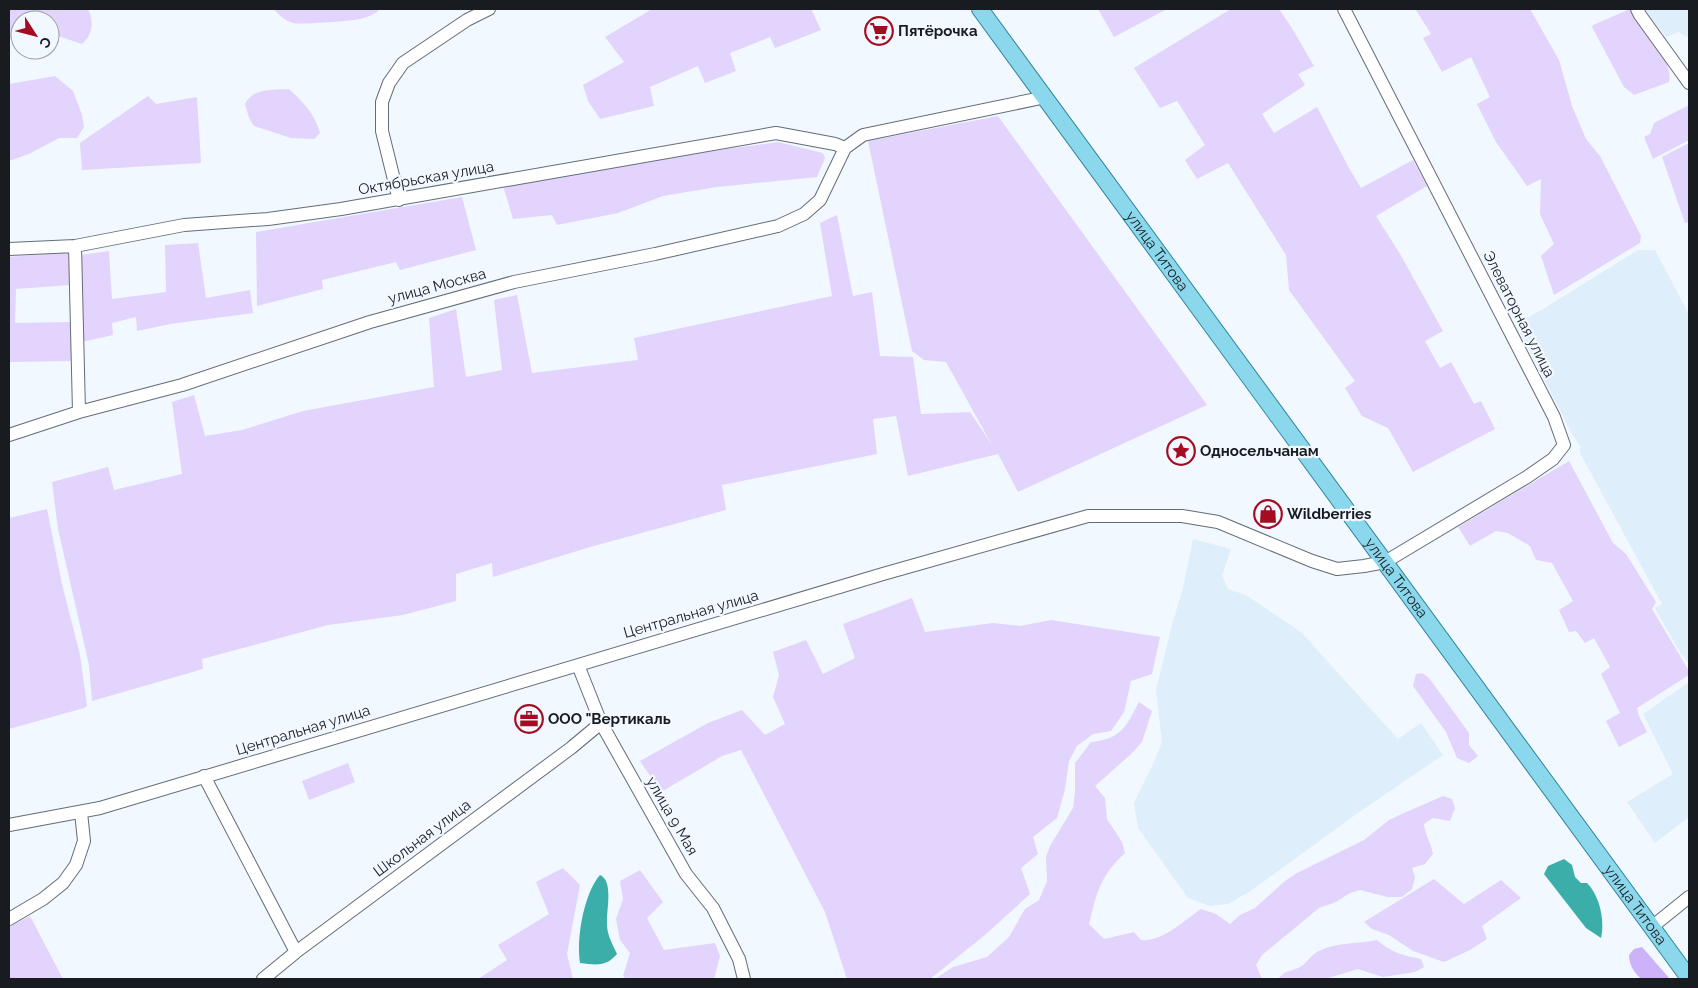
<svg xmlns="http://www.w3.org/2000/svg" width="1698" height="988" font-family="Raleway,sans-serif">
	<rect width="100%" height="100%" fill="#f1f8ff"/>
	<path fill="#dfeefb" d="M 1644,9 L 1689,9 L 1689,35 L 1686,37 L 1679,32 L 1667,37 L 1646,14 Z
		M 1638,250 L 1655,250 L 1689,314 L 1689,663 L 1681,654 L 1655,608 L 1662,604 L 1580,453 L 1580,446 L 1571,432 L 1516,324 L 1543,309 Z
		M 1193,539 L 1231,549 L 1222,575 L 1228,589 L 1246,595 L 1301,632 L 1398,739 L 1421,723 L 1443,755 L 1358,813 L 1252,890 L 1228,904 L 1210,906 L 1188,898 L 1138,828 L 1134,803 L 1154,762 L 1162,742 L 1156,690 L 1170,632 L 1183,588 Z
		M 1689,682 L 1689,817 L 1655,843 L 1627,802 L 1673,774 L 1643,714 Z"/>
	<path fill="#e2d4fd" d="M 9,9 L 88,9 C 94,22 93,34 82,44 L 58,36 L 50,37 L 50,20 L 20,20 L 20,37 L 9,39 Z
		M 274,9 L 380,9 C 375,15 367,17 360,19 C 350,21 301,25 293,23 C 286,21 277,14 274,9 Z
		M 652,9 L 811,9 L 821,30 L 775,48 L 770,37 L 730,53 L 736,71 L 705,83 L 698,66 L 650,87 L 654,106 L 600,119 L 588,101 L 583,85 L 624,62 L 605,37 Z
		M 1098,9 L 1167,9 L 1114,37 Z
		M 1231,9 L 1279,9 L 1290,25 L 1314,66 L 1298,74 L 1305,85 L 1262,114 L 1274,133 L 1317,107 L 1349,168 L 1361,188 L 1413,160 L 1427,186 L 1376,216 L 1400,254 L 1443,331 L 1425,341 L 1440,368 L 1451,362 L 1474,404 L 1481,401 L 1495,429 L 1413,472 L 1388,428 L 1362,416 L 1345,388 L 1355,381 L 1289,290 L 1286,255 L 1228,163 L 1197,179 L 1185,160 L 1205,145 L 1177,101 L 1160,108 L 1134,68 Z
		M 1419,9 L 1530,9 L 1559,60 L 1572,106 L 1586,139 L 1600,156 L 1641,236 L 1640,243 L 1554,295 L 1541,256 L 1554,244 L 1540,214 L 1541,179 L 1527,186 L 1496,142 L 1477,104 L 1490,97 L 1471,57 L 1442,72 L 1423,38 L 1431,34 L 1416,10 Z
		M 1630,9 C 1641,31 1674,57 1669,82 L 1634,95 L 1624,87 L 1592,27 L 1593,25 Z
		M 55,76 L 73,91 L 82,115 L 84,127 L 77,138 L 59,138 L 29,154 L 9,161 L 9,84 Z
		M 289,89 C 303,102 315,114 320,133 L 314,139 L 291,138 L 254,126 L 249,118 L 245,104 C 253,88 272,90 289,89 Z
		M 148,96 L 156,104 L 197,97 L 201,163 L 82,170 L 80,143 Z
		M 1689,105 L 1689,140 L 1653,159 L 1644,137 L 1650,134 L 1654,123 Z
		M 998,116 L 1207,405 L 1018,492 L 998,454 L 908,476 L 896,416 L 873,419 L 877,454 L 722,485 L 726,510 L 590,547 L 493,577 L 492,563 L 456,574 L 456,601 L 403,615 L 328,625 L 202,659 L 203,669 L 92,701 L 89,665 L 58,529 L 52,482 L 108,467 L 114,490 L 182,474 L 172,402 L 194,395 L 205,436 L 242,430 L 303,411 L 434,387 L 429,318 L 456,309 L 466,377 L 502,370 L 494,300 L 517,295 L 532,373 L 638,360 L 634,338 L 832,296 L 820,223 L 837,215 L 853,296 L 872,292 L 880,356 L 913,357 L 921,414 L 970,412 L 992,445 L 946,362 L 924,360 L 912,351 L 868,141 Z
		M 778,142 L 823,153 L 825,158 L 817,177 L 717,187 L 663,196 L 618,213 L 557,225 L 552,215 L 513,219 L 503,186 L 726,149 Z
		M 1689,143 L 1689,222 L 1685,223 L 1662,157 Z
		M 462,197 L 476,250 L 400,270 L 396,262 L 322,280 L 323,289 L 257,306 L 256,232 Z
		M 198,243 L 206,298 L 250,290 L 253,313 L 170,324 L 137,331 L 136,317 L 112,323 L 113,335 L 82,342 L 81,255 L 109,251 L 112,299 L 166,292 L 165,245 Z
		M 69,252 L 70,285 L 16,289 L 15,323 L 71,322 L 72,361 L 9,362 L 9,257 Z
		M 1569,461 L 1613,543 L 1626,554 L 1656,602 L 1652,609 L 1689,671 L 1689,675 L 1637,708 L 1639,716 L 1647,732 L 1619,747 L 1606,721 L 1620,713 L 1601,674 L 1610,667 L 1594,638 L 1585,643 L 1576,631 L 1569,632 L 1559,610 L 1573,601 L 1552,563 L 1536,560 L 1530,546 L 1508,533 L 1496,531 L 1470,546 L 1458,527 Z
		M 47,509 L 62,584 L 80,655 L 87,706 L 84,708 L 9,729 L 9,518 Z
		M 912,598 L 925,632 L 993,623 L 1020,626 L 1051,620 L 1160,637 L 1152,674 L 1131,681 L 1124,712 L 1111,731 L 1093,734 L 1077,746 L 1069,761 L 1065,789 L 1057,818 L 1033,837 L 1038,854 L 1021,868 L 1030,894 L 985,935 L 930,979 L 847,979 L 825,912 L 741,750 L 722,756 L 661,792 L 640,761 L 708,723 L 742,710 L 765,735 L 785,724 L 773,697 L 779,675 L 773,652 L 806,640 L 823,674 L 855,658 L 843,624 Z
		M 1422,673 L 1429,678 L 1469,733 L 1469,745 L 1478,756 L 1469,763 L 1457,758 L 1446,732 L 1413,686 L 1416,674 Z
		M 1139,702 L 1152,711 L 1142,742 L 1130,755 L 1095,786 L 1105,798 L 1107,819 L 1122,842 L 1125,853 C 1100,876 1097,892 1089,924 L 1104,939 L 1134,932 L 1141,940 C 1163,942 1183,921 1201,909 L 1216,914 L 1230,924 L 1240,915 L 1255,908 L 1285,881 L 1297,873 L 1364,840 L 1389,820 L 1404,813 L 1443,796 L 1452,799 L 1455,808 L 1450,821 L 1433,818 L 1424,824 C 1425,835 1431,843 1433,854 L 1425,864 L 1412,868 L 1415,877 L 1412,889 L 1402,897 L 1387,897 L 1360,890 L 1350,893 L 1336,902 L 1319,908 L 1262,955 L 1256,965 L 1262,979 L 935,979 L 953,967 L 987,957 L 1009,937 L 1025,909 L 1039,900 L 1047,881 L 1046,857 L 1050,846 L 1073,808 L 1075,792 L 1075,763 L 1091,742 C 1121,739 1126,727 1139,702 Z
		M 348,763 L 355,782 L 309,800 L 302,781 Z
		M 563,868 L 580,885 L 567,954 L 573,979 L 478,979 L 507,960 L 498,945 L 549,914 L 536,882 Z
		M 640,870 L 663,902 L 647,918 L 664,950 L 715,943 L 720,956 L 714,979 L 626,979 L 623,976 L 630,953 L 620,940 L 616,919 L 623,899 L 620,881 Z
		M 1434,879 L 1464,904 L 1501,880 L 1521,898 L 1482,926 L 1487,939 L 1470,950 L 1444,962 L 1413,951 L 1389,935 L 1372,929 L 1364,922 Z
		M 30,916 L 63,979 L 9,979 L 9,927 Z
		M 1377,940 C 1392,953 1402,955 1421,959 L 1424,967 L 1415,972 L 1383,977 L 1358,969 L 1325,979 L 1278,979 C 1287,969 1287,973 1298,968 C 1306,965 1311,954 1319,951 C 1337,942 1358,944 1377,940 Z"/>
	<path fill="#ccb2f9" d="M 1642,947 L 1670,979 L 1641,979 C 1634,972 1629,965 1629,955 L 1634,949 Z"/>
	<path fill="#3baea9" d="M 1564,859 L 1572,865 L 1575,877 L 1581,883 L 1587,883 C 1600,896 1605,921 1601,938 L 1586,928 L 1544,874 L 1548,866 Z
		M 600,875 C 614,881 606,911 607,924 C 607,935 612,943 617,954 C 606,967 596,965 580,963 C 576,939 584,893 600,875 Z"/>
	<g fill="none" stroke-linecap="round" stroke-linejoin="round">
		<defs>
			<path id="minor" d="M 1637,9 L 1640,15 L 1689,83
				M 399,200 L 382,131 L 382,102 L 389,83 L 403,63 L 467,20 L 489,9
				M 75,246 L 79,412
				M 9,249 L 75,246 L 184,225 L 268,219 L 341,209 L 776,133 L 835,144 L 845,148
				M 9,435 L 79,412 L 182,385 L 370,322 L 514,282 L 655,254 L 778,226 L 804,214 L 820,200 L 845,148 L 863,135 L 1046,97
				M 578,665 L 601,723 L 686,874 L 713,908 L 739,959 L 744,979
				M 204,776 L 296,952
				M 9,825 L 100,808 L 883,574 L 1088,516 L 1182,516 L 1218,522 L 1312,561 L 1337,569 L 1364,566 L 1385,562 L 1527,477 L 1553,459 L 1564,445 L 1554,417 L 1344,9
				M 9,919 L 43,899 L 63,883 L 76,865 L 84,841 L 81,812
				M 1653,926 L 1689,897
				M 263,979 L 296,952 L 571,748 L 601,723"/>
			<g id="major">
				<path id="s1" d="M 980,9 L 1689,978"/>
			</g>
		</defs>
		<use href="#minor" stroke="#636d76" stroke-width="14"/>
		<use href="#major" stroke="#31859c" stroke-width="18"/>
		<use href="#minor" stroke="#fff" stroke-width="12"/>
		<use href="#major" stroke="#8bd8ec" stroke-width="16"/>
	</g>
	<defs>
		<symbol id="supermarket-ring" viewBox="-11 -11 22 22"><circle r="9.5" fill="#f1f8ff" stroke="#a50c21" stroke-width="1.5"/><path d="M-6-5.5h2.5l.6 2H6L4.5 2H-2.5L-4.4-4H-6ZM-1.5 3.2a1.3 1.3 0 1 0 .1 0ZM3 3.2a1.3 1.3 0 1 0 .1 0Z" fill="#a50c21"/></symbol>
		<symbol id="sight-ring" viewBox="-11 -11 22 22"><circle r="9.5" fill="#f1f8ff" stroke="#a50c21" stroke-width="1.5"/><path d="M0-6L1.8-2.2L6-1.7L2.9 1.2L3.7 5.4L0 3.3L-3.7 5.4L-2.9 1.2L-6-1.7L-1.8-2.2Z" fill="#a50c21"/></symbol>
		<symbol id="shop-ring" viewBox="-11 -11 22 22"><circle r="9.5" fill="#f1f8ff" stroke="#a50c21" stroke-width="1.5"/><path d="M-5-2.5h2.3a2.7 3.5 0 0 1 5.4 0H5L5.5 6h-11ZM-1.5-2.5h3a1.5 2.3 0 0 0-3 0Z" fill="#a50c21"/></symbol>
		<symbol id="office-ring" viewBox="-11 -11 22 22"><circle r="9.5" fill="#f1f8ff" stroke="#a50c21" stroke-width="1.5"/><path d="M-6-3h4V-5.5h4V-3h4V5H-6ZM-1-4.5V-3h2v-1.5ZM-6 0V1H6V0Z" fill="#a50c21"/></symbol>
	</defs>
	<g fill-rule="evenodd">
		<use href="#supermarket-ring" x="863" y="15" width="32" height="32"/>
		<use href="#sight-ring" x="1165" y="435" width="32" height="32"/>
		<use href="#shop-ring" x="1252" y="498" width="32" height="32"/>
		<use href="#office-ring" x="513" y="703" width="32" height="32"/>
	</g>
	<g text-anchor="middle" stroke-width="4.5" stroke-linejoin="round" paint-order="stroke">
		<g font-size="15" font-weight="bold" fill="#181c20" stroke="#f1f8ff" text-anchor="start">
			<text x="898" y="36">Пятёрочка</text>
			<text x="1200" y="456">Односельчанам</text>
			<text x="1287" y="519">Wildberries</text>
			<text x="548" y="724">ООО "Вертикаль</text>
		</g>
		<g font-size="15" fill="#181c20" stroke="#f1f8ff">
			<text transform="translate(426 178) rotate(-10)" y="5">Октябрьская улица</text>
			<text dy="5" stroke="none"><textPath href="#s1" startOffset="300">улица Титова</textPath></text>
			<text transform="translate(437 286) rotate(-15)" y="5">улица Москва</text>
			<text transform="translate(1519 314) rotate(63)" y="5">Элеваторная улица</text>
			<text dy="5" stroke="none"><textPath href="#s1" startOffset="705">улица Титова</textPath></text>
			<text transform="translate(691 614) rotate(-16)" y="5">Центральная улица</text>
			<text transform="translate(303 730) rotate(-17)" y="5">Центральная улица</text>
			<text transform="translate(672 816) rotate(60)" y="5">улица 9 Мая</text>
			<text transform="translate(422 838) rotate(-37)" y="5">Школьная улица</text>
			<text dy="5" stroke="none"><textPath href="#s1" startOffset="1110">улица Титова</textPath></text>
		</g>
	</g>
	<rect width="1698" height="988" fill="none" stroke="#181c20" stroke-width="20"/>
	<g transform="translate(35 35) rotate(126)"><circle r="24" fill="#f1f8ff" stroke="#9aa0a6"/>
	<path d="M0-4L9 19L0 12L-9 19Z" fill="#a50c21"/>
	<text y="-8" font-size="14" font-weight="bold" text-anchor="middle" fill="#181c20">С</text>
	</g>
</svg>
